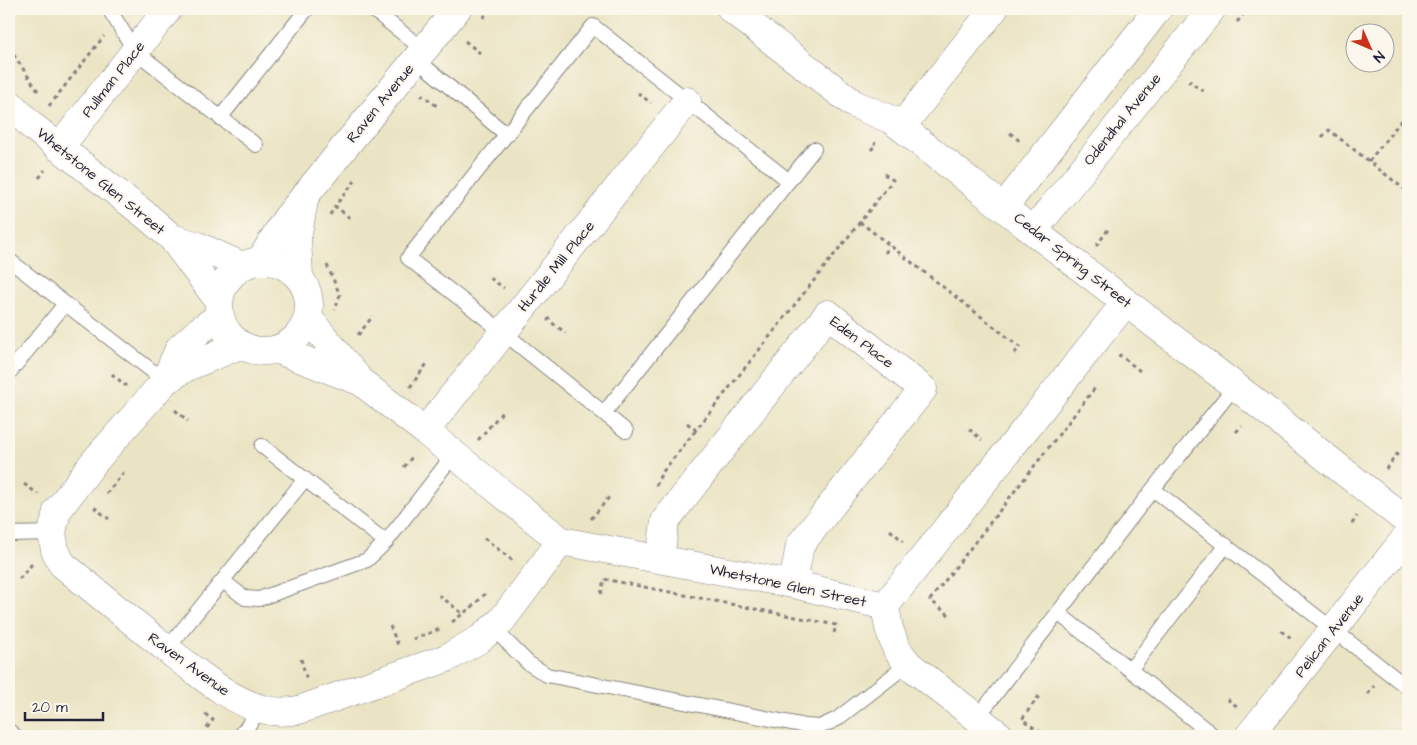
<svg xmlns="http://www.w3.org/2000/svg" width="1417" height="745" font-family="'Architects Daughter',sans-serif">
	<rect width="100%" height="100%" fill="#fbf7ec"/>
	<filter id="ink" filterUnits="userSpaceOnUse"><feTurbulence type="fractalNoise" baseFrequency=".02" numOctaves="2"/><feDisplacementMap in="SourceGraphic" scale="10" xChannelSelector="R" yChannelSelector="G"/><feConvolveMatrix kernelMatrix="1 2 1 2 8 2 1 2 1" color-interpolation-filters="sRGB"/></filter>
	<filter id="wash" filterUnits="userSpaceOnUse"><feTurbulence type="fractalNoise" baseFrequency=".0096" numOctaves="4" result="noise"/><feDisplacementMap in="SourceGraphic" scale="20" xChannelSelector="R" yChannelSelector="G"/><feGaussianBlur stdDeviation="1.12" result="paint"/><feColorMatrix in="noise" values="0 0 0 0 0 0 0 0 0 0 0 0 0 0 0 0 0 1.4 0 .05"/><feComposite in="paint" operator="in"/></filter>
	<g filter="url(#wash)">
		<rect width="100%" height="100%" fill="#ebe4c4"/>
	</g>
	<g filter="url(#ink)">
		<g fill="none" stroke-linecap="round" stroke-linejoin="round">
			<defs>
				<path id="service" d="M 109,9 L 135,51 L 256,145
					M 372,9 L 424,50
					M 416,59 L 507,135
					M 220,118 L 307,9
					M 9,260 L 165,381
					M 9,373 L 65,304
					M 604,413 L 814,149
					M 626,431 L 503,332 L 408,258 L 593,26 L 789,181
					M 262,446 L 386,542
					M 1153,489 L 1408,688
					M 9,534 L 52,533
					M 223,581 L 245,598 L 259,599 L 367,560 L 386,542 L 454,454
					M 1058,613 L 1214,736
					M 493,628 L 528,663 L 547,675 L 806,726 L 820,727 L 837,719 L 908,664
					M 167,649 L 305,479
					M 1130,670 L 1226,545
					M 977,718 L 1153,489 L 1235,386
					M 9,731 L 15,736
					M 240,736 L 261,709"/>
				<path id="minor" d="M 731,9 L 854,104 L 892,120 L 1033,231 L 1235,386 L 1408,522
					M 9,103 L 32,126 L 148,217 L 172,238 L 219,301
					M 901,127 L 994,9
					M 59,148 L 168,9
					M 1004,207 L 1158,9
					M 1033,231 L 1212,9
					M 172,238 L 198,246 L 242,266
					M219 306a45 45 0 1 1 90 0a45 45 0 1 1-90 0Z
					M 260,261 L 286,219 L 457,9
					M 299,276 L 297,238 L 304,201
					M 309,319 L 361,382 L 425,431 L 561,541 L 793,584 L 885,606 L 1126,302
					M 240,345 L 187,367 L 165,381 L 94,462 L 57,511 L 52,533 L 55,550 L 62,564 C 101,596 139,627 178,658 C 203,677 230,700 262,709 C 275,713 286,712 299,710 L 447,658 L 480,639 L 502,620 L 561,541
					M 278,350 L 359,381
					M 165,381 L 179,349 L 200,330 L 220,316
					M 425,431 L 687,101
					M 660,559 L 665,521 L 828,314 L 923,389 L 800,545 L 793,584
					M 885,606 L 889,628 L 896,648 L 908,664 L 1000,736
					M 1249,736 L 1408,535"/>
			</defs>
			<use href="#service" stroke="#868380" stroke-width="16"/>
			<use href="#minor" stroke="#868380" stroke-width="29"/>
			<path stroke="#868380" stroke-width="3" stroke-dasharray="4 4" stroke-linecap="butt" d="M 483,18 L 491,9
				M 1237,22 L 1248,9
				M 465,41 L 480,53
				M 9,48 L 38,91
				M 1191,80 L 1189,82 L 1205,92
				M 638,93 L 651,103
				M 421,97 L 423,95 L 438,107
				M 49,106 L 104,36
				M 1010,133 L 1021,142
				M 1322,137 L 1329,130 L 1408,192
				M 871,150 L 876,144 L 874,143
				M 1369,161 L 1408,112
				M 884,174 L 893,180 L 860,222 L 1020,347 L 1014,354
				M 39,178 L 45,170
				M 330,215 L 335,206
				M 350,218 L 335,206 L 358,177
				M 1098,246 L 1097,245 L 1110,227
				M 885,253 L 890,246
				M 327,265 L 340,295 L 335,310
				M 490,278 L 504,288
				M 550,318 L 548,320 L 566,333
				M 358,335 L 373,316
				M 1119,357 L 1120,355 L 1140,371
				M 112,374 L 125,385 L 124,386
				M 410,387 L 429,361
				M 175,410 L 188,421
				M 687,423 L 696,430 L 860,222
				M 969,429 L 982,440
				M 1236,432 L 1242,426
				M 478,440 L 504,410
				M 404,467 L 412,457 L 410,456
				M 1386,469 L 1398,453
				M 24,484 L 38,494
				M 656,486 L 661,474 L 696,430
				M 106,494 L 126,470
				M 96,507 L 95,508 L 109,519
				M 591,519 L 611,495
				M 1352,524 L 1357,516
				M 890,530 L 903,541
				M 484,538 L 513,561
				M 19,579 L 32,564
				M 601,594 L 604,579 L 836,625 L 833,637
				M 439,595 L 463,614
				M 949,615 L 930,600 L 1095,388
				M 452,622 L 473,606 L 485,594
				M 390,626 L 398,645
				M 1281,631 L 1293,639
				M 413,639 L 440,629
				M 301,659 L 307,680
				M 1368,694 L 1374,686
				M 1039,696 L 1022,719 L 1045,736
				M 1227,699 L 1238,707
				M 205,714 L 213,720 L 207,728"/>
			<use href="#service" stroke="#fff" stroke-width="14"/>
			<use href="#minor" stroke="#fff" stroke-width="28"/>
		</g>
	</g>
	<g text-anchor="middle" stroke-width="4" stroke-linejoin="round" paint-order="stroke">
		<g font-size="15" fill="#22223b" stroke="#fbf7ec">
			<text transform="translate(113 79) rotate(-52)" y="5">Pullman Place</text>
			<text transform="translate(380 103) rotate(-51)" y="5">Raven Avenue</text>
			<text transform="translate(1122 119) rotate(-51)" y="5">Odendhal Avenue</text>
			<text transform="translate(101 181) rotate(39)" y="5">Whetstone Glen Street</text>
			<text transform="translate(1073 260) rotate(38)" y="5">Cedar Spring Street</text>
			<text transform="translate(556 266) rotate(-51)" y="5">Hurdle Mill Place</text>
			<text transform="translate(862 342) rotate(37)" y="5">Eden Place</text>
			<text transform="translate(788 585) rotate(12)" y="5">Whetstone Glen Street</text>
			<text transform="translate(1329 635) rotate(-52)" y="5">Pelican Avenue</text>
			<text transform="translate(189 664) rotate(36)" y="5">Raven Avenue</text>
		</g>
	</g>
	<rect width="1417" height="745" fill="none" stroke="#fbf7ec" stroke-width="30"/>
	<g transform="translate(1370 48) rotate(135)"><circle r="24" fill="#fbf7ec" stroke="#a4a2a5"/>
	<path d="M0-4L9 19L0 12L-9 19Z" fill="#c8321e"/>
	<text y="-8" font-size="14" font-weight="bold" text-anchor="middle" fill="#22223b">N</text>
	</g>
	<path d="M25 712v8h78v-8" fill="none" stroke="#22223b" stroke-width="2.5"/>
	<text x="32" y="712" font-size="15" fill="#22223b" stroke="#fbf7ec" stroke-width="4" paint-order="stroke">20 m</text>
</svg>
